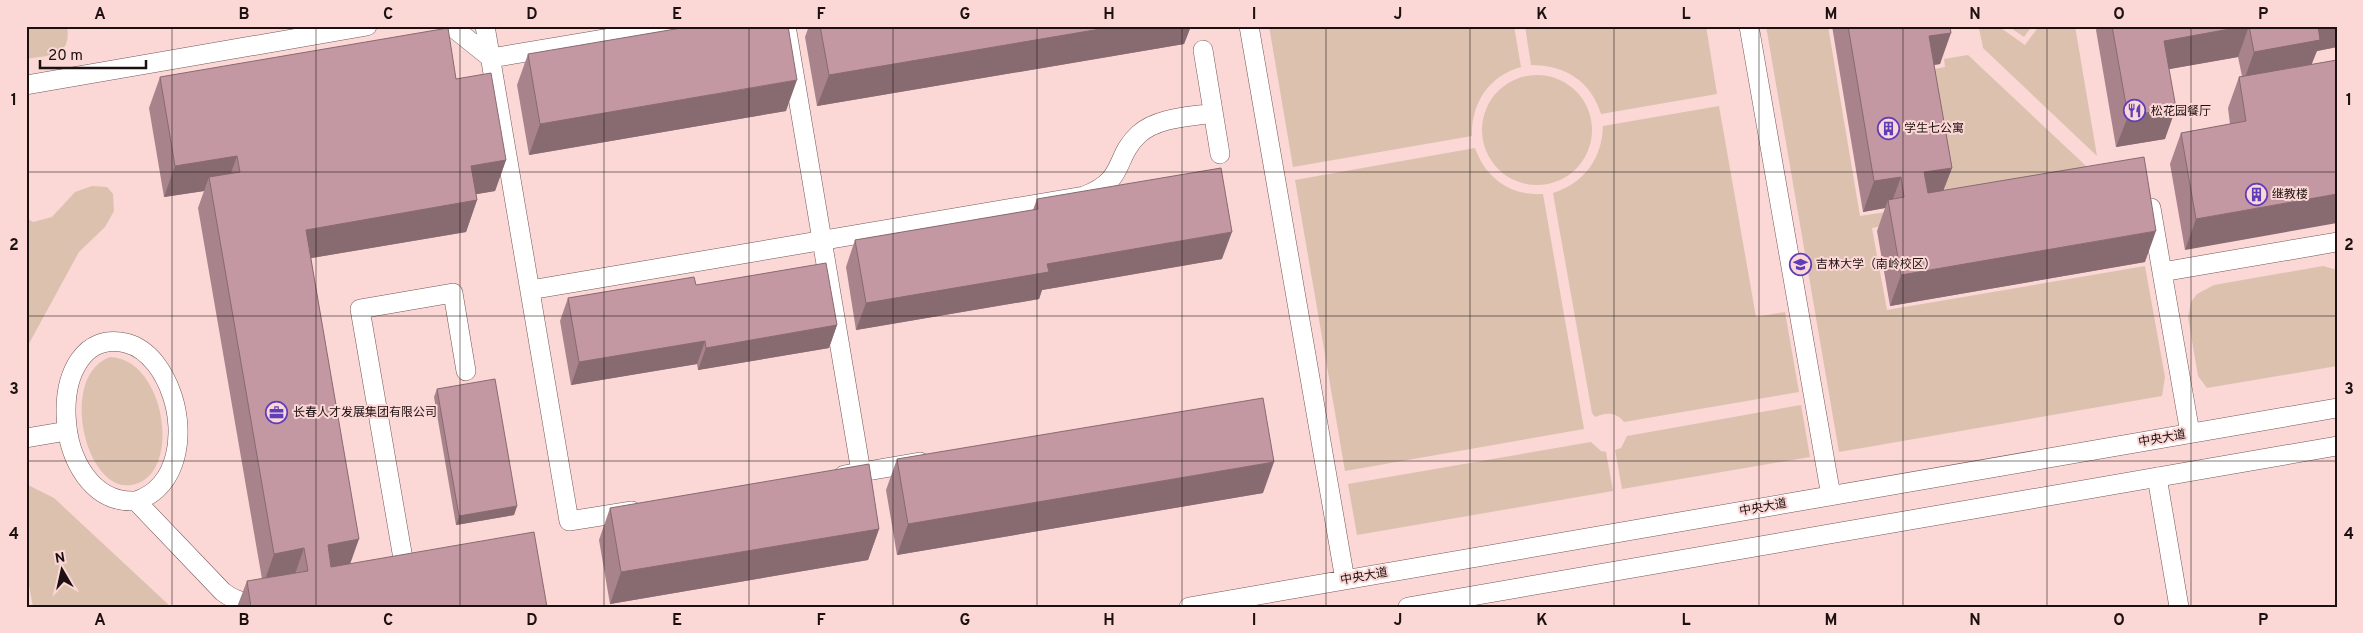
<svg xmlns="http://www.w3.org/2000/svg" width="2363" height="633" font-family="Overpass,'Noto Sans SC',sans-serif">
	<rect width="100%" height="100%" fill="#fbd7d5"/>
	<path fill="#dcc2ae" d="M 26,26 L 67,26 C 72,58 50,55 26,59 Z
		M 1269,26 L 1514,26 L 1521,67 C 1489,76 1471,103 1472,136 L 1293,167 Z
		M 1525,26 L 1706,26 L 1717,94 L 1601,114 C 1591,81 1565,65 1531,65 Z
		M 1766,26 L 1828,26 L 1860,216 L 1886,212 L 1888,225 L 1872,228 L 1887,310 L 2145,266 L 2165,377 L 2162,396 L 1839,452 Z
		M 1998,26 L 2025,45 L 2039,26 L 2075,26 L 2097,156 L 1983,48 L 1979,28 Z
		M 2008,26 L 2032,26 L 2024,37 Z
		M 1968,55 L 2102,181 L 1944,203 L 1923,71 L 1945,67 L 1944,59 Z
		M1482 130a55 55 0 1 1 110 0a55 55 0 1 1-110 0Z
		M 1719,106 L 1756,317 L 1785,312 L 1799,392 L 1624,422 C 1616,412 1607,412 1595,417 L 1592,413 L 1553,193 C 1584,183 1602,159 1603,126 Z
		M 1475,148 C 1486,179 1511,196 1543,194 L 1584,429 L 1345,471 L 1295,180 Z
		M 92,186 L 107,187 L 113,194 L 114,211 L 105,227 L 79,252 L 26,349 L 26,218 L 33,222 L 52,217 L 75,192 Z
		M 2323,266 L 2337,270 L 2337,366 L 2207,388 L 2198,376 L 2188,317 L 2191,302 L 2197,294 L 2214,285 Z
		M 110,357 C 167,359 183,478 131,485 C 85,492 58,376 110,357 Z
		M 1801,405 L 1810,457 L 1622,489 L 1615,450 L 1621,448 L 1627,436 Z
		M 1591,442 L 1601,451 L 1606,452 L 1613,491 L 1357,535 L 1348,484 Z
		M 26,484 L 54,498 L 171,607 L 33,607 L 26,569 Z"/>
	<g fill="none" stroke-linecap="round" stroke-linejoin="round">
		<defs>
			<path id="lane" d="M 451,26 L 491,58 L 681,26
				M 485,26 L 569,521 L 632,511
				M 786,26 L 861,472
				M 1249,26 L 1345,580
				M 1749,26 L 1831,496
				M 1203,50 L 1220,154
				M 26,85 L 367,26
				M 2151,208 L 2162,272
				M 530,290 L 1084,196 C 1127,180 1113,158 1139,134 C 1158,117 1190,117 1213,113
				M 2190,433 L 2162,272 L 2337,242
				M 26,438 L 67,431
				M 844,475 L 920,462
				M 2157,477 L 2179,607
				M 136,501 C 179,487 185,433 172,395 C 165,374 150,349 126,343 C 42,323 47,506 136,501 L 223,592 C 238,603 245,603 263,600
				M 401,577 L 406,576 L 360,309 L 453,293 L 466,371
				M 1189,607 L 2337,408
				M 1408,607 L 2337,446"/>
		</defs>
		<use href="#lane" stroke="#755756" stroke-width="20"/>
		<use href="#lane" stroke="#fff" stroke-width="19"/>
	</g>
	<path fill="#a8838b" d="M 809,26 L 1191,26 L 1184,44 L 817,106 L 805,37 Z
		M 1832,26 L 1950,26 L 1940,64 L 1934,65 L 1952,168 L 1943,191 L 2145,262 L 1890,306 L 1877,231 L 1885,208 L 1863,212 Z
		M 2097,26 L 2337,26 L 2337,47 L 2317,51 L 2185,250 L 2170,164 L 2181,133 L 2230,124 L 2228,108 L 2239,77 L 2242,76 L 2238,57 L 2169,69 L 2165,139 L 2116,147 L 2096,30 Z
		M 528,54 L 786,111 L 529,155 L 517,85 Z
		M 160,77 L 456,79 L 506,160 L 495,191 L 476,194 L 477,200 L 466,232 L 311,258 L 350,564 L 547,607 L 237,607 L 247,581 L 262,579 L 198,208 L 204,191 L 164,197 L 149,108 Z
		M 1037,199 L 1222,259 L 1042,290 L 1039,299 L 856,330 L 846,267 L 855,240 L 1033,210 Z
		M 696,285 L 837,325 L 829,348 L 698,370 L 697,364 L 571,385 L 560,321 L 568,298 Z
		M 437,389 L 517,506 L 514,515 L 456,525 L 434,397 Z
		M 897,459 L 1263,493 L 897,555 L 886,490 Z
		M 610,508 L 879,529 L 868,560 L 610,604 L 599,540 Z"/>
	<path fill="#886a71" d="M 1118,26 L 1191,26 L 1184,44 L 817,106 L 829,75 Z
		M 2246,26 L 2249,26 L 2238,57 L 2153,72 L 2164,41 Z
		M 2315,26 L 2337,26 L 2337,47 L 2317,51 L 2309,71 L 2243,83 L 2254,52 Z
		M 1951,33 L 1940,64 L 1918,67 L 1929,36 Z
		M 797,80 L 786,111 L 529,155 L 540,124 Z
		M 2176,108 L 2165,139 L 2116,147 L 2128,116 Z
		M 237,156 L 226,187 L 209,177 L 204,191 L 164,197 L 175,166 Z
		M 506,160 L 495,191 L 460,197 L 471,166 Z
		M 1952,168 L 1940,199 L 1912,203 L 1924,172 Z
		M 1901,177 L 1890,207 L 1888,200 L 1885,208 L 1863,212 L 1874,181 Z
		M 2337,194 L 2337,223 L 2185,250 L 2196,219 Z
		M 477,200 L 466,232 L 294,261 L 306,230 Z
		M 2156,231 L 2145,262 L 1890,306 L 1901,275 Z
		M 1232,232 L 1222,259 L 1042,290 L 1039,299 L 856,330 L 866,303 L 1047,264 Z
		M 837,325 L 829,348 L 698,370 L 706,348 Z
		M 705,341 L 697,364 L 571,385 L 579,362 Z
		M 1274,462 L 1263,493 L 897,555 L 908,524 Z
		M 517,506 L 514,515 L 456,525 L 459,516 Z
		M 879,529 L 868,560 L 610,604 L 621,572 Z
		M 359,539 L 348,570 L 316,576 L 328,545 Z
		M 304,548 L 293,580 L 263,585 L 274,554 Z"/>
	<path fill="#c398a2" stroke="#886a71" d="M 693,26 L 788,26 L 797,80 L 540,124 L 528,54 Z
		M 820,26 L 1118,26 L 829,75 Z
		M 1848,26 L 1950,26 L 1951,33 L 1929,36 L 1952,168 L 1924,172 L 1928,193 L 2144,157 L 2156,231 L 1901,275 L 1888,200 L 1904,197 L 1901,177 L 1874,181 Z
		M 2112,26 L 2246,26 L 2164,41 L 2176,108 L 2128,116 Z
		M 2249,26 L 2318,26 L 2320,40 L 2254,52 Z
		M 448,28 L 456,79 L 491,73 L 506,160 L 471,166 L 477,200 L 306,230 L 359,539 L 328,545 L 331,567 L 534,532 L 547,607 L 251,607 L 247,581 L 308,571 L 304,548 L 274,554 L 209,177 L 240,172 L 237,156 L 175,166 L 160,77 Z
		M 2337,60 L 2337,194 L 2196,219 L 2181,133 L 2246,121 L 2239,77 Z
		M 1221,168 L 1232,232 L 1047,264 L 1049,272 L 866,303 L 855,240 L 1038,209 L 1037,199 Z
		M 826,263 L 837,325 L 706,348 L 705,341 L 579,362 L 568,298 L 694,277 L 696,285 Z
		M 495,379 L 517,506 L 459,516 L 437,389 Z
		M 1263,398 L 1274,462 L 908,524 L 897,459 Z
		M 869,464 L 879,529 L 621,572 L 610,508 Z"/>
	<path fill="none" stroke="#1c1010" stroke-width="1" stroke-opacity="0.55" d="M 172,26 L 172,607M 316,26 L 316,607M 460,26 L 460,607M 604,26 L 604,607M 749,26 L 749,607M 893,26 L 893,607M 1037,26 L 1037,607M 1182,26 L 1182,607M 1326,26 L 1326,607M 1470,26 L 1470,607M 1614,26 L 1614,607M 1759,26 L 1759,607M 1903,26 L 1903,607M 2047,26 L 2047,607M 2191,26 L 2191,607M 26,172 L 2337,172M 26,316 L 2337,316M 26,461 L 2337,461"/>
	<defs>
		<symbol id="restaurant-ring" viewBox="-11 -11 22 22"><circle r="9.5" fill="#fbd7d5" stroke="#5f3fb7" stroke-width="1.5"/><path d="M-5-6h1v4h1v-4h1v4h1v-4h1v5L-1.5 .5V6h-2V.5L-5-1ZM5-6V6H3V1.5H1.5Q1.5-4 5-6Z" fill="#5f3fb7"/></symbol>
		<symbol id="building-ring" viewBox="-11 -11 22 22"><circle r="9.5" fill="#fbd7d5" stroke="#5f3fb7" stroke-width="1.5"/><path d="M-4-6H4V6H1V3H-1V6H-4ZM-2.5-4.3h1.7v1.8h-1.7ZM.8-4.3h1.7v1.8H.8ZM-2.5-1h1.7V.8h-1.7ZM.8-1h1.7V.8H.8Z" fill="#5f3fb7"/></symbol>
		<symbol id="university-ring" viewBox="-11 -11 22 22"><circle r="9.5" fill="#fbd7d5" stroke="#5f3fb7" stroke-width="1.5"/><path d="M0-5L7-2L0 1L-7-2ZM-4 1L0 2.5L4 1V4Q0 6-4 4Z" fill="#5f3fb7"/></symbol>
		<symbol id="office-ring" viewBox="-11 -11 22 22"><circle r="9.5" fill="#fbd7d5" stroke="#5f3fb7" stroke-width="1.5"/><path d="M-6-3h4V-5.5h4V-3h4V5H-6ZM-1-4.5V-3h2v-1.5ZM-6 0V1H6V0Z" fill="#5f3fb7"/></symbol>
	</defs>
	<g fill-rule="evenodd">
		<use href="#restaurant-ring" x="2122" y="98" width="25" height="25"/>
		<use href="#building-ring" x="1876" y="116" width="25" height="25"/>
		<use href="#building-ring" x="2244" y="182" width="25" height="25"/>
		<use href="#university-ring" x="1788" y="252" width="25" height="25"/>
		<use href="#office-ring" x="264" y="400" width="25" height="25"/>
	</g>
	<g text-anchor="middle" stroke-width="4" stroke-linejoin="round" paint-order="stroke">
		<g font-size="12" fill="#1c1010" stroke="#fbd7d5" text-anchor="start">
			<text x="2151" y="115">松花园餐厅</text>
			<text x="1904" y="132">学生七公寓</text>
			<text x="2272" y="198">继教楼</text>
			<text x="1816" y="268">吉林大学（南岭校区）</text>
			<text x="293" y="416">长春人才发展集团有限公司</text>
		</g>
		<g font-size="12" fill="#1c1010" stroke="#fbd7d5">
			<text transform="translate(2162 438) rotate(-10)" y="4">中央大道</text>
			<text transform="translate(1763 507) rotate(-10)" y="4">中央大道</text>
			<text transform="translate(1364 576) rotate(-10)" y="4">中央大道</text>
		</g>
	</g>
	<rect width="2363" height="633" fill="none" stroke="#fbd7d5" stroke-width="55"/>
	<g transform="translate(62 570) rotate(351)" stroke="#fbd7d5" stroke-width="4" paint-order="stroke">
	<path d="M0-4L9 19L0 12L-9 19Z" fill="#1c1010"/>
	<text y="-8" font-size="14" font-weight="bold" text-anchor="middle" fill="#1c1010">N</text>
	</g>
	<path d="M40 60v8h106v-8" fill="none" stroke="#1c1010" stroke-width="2.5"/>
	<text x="48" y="60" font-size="15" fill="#1c1010" stroke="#fbd7d5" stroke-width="4" paint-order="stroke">20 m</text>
	<rect x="28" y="28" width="2308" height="578" fill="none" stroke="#1c1010" stroke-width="2"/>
	<g font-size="16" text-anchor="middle" font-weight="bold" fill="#1c1010">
		<text x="100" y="19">A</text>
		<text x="244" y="19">B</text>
		<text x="388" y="19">C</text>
		<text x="532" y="19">D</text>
		<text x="677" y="19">E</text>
		<text x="821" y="19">F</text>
		<text x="965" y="19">G</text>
		<text x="1109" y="19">H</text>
		<text x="1254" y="19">I</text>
		<text x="1398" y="19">J</text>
		<text x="1542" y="19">K</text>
		<text x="1686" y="19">L</text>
		<text x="1831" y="19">M</text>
		<text x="1975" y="19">N</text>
		<text x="2119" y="19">O</text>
		<text x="2263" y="19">P</text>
		<text x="14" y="105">1</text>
		<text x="2349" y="105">1</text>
		<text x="14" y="250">2</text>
		<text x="2349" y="250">2</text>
		<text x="14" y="394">3</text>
		<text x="2349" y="394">3</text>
		<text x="14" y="539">4</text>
		<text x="2349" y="539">4</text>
		<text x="100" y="625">A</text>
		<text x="244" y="625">B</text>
		<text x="388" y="625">C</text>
		<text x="532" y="625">D</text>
		<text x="677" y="625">E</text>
		<text x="821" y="625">F</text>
		<text x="965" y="625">G</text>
		<text x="1109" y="625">H</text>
		<text x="1254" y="625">I</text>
		<text x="1398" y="625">J</text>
		<text x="1542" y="625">K</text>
		<text x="1686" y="625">L</text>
		<text x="1831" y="625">M</text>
		<text x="1975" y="625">N</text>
		<text x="2119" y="625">O</text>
		<text x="2263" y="625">P</text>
	</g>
</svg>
